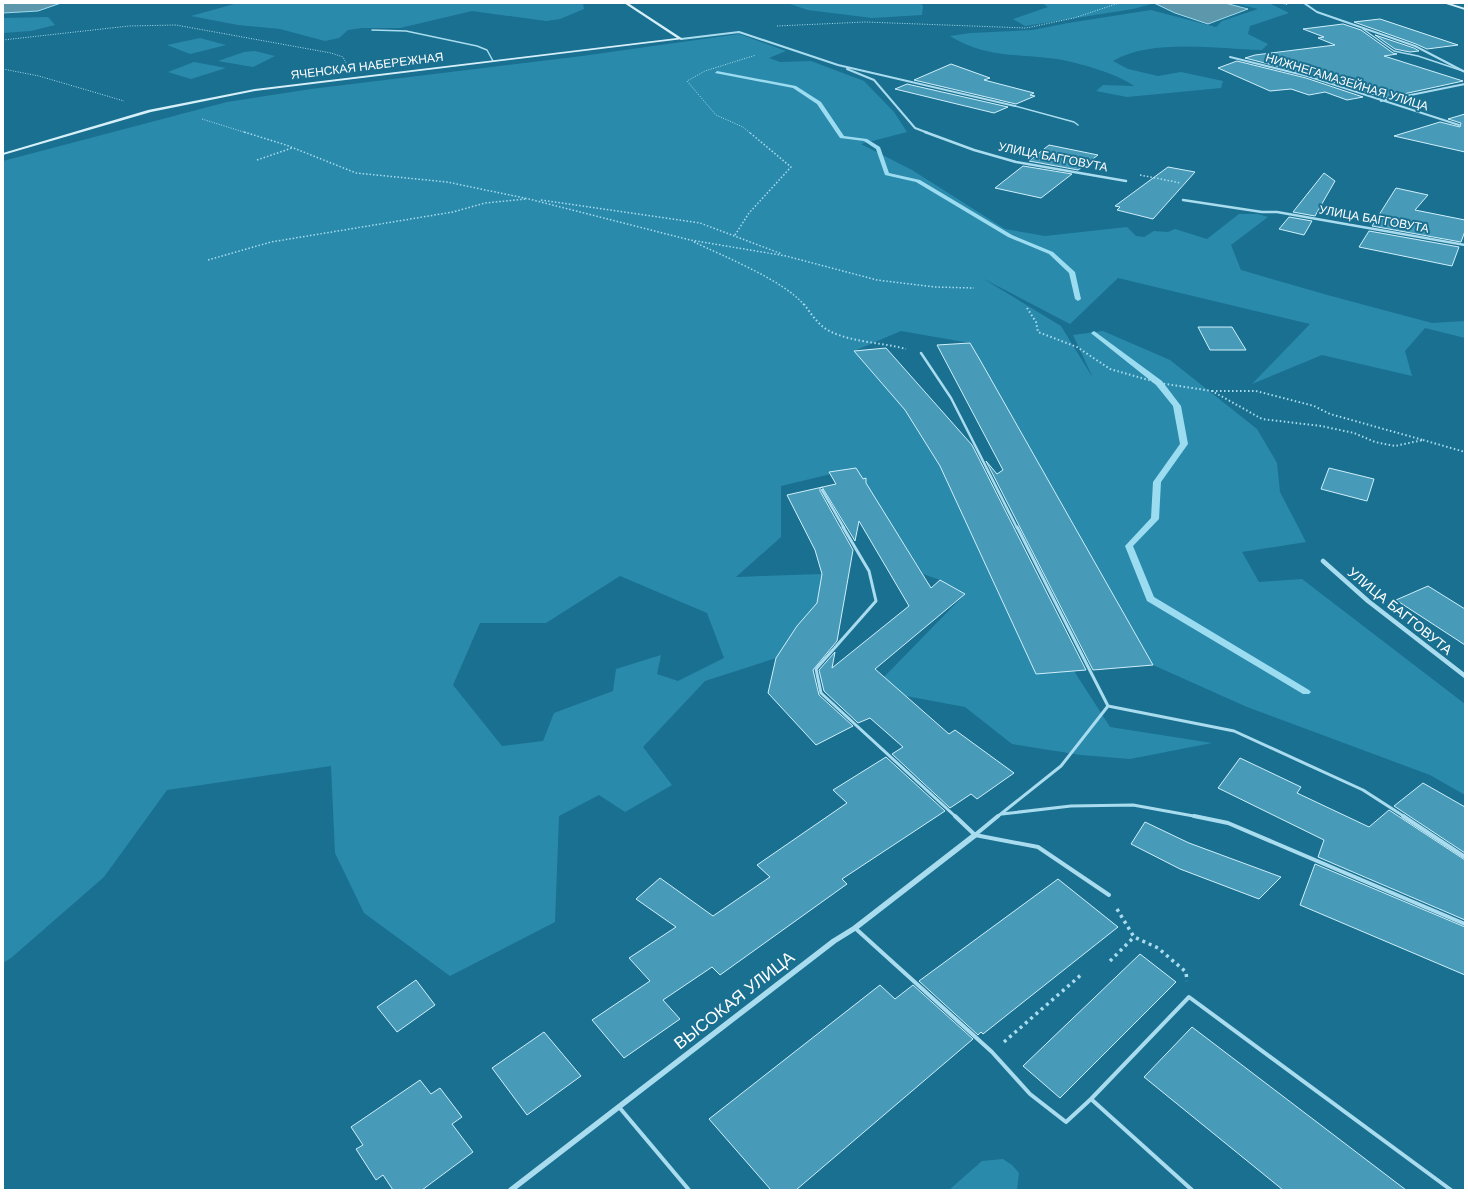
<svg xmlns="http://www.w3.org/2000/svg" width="1468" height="1193" font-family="'DM Sans',sans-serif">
	<rect width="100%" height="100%" fill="#1a7090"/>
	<path fill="#2a8aac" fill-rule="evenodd" d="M 238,3 L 583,3 L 584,9 L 560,19 L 546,21 L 472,11 L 400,28 L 362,28 L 348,30 L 339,38 L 325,41 L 280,29 L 238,25 L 191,16 Z
		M 787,3 L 921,3 L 923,6 L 922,15 L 872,18 L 808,10 Z
		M 1042,3 L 1155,3 L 1133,9 L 1025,26 L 1013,19 L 1048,7 Z
		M 1233,3 L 1269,3 L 1289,13 L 1250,26 L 1248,34 L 1268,44 L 1262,50 C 1218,49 1151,38 1113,61 L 1128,69 L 1158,76 L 1181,72 L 1223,81 L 1221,88 L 1127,97 L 1096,91 L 1103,85 L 1134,86 C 1116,73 1079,63 1057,59 C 1017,53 988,59 950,36 L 971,33 L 1033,30 L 1068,23 L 1151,10 L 1216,27 L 1222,21 L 1258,9 Z
		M 48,17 L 55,25 L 31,31 L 3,33 L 3,18 Z
		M 739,34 L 786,51 L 769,58 L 780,62 L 811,61 L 864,81 L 894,112 L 907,132 L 861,144 L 912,170 L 1005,229 L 1045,236 L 1127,227 L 1136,236 L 1144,237 L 1154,231 L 1168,232 L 1175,229 L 1207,239 L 1239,214 L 1258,214 L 1268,217 L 1231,245 L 1241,270 L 1331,296 L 1432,323 L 1465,321 L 1465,338 L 1425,328 L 1405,351 L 1412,376 L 1322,355 L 1252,384 L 1310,324 L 1118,278 L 1070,324 L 982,278 L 1061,326 L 1093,378 L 1073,335 L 1103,331 L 1170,360 L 1257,429 L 1277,463 L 1280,492 L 1306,542 L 1242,552 L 1259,582 L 1302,579 L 1465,704 L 1465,795 L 1430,775 L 1247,707 L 1153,665 L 970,343 L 901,331 L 854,351 L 905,410 L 940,466 L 1036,674 L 1074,671 L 1110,727 L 1212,743 L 1130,759 L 1081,755 L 1012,744 L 965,707 L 906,696 L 884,677 L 965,594 L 940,580 L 923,574 L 856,468 L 781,486 L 781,537 L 736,577 L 822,574 L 817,603 L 797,626 L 776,658 L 705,681 L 643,747 L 672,785 L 625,812 L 599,795 L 559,816 L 555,922 L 450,976 L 364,913 L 335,853 L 331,766 L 167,790 L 104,877 L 11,958 L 3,963 L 3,161 L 227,102 L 311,89 L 582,56 ZM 620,576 L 707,613 L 724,658 L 678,681 L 657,674 L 661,655 L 616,669 L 613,691 L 554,713 L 543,741 L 502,746 L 453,685 L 480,623 L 546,623 Z
		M 200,38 L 226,45 L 190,54 L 167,45 Z
		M 255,51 L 275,56 L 253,67 L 218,61 L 244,52 Z
		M 194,62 L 226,68 L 191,79 L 168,72 Z
		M 1003,1159 L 1012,1165 L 1019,1173 L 1017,1190 L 949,1190 L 982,1161 Z"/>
	<path fill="#5d97ab" stroke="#9cdcf0" d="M 3,3 L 61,3 L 38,11 L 3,13 Z
		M 1154,3 L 1225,3 L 1248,9 L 1208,24 L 1175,13 Z"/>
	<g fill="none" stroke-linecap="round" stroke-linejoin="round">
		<path fill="#9cdcf0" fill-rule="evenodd" d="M 717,71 L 796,86 L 821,102 L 844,136 L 867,139 L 880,147 L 889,173 L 920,180 L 1012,235 L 1053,252 L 1075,272 L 1081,299 L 1078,301 L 1075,299 L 1069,273 L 1049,254 L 1008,237 L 916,182 L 885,175 L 876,149 L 864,141 L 840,138 L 817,104 L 793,88 L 715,73 Z
			M 1094,331 L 1162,381 L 1181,406 L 1188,444 L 1161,482 L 1159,519 L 1133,546 L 1154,597 L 1309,690 L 1311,692 L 1309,694 L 1303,694 L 1147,601 L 1125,546 L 1151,518 L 1153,482 L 1180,444 L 1173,406 L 1156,385 L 1092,334 L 1091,333 Z"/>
	</g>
	<path fill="#479bb9" stroke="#cfeffa" d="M 1380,19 L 1458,45 L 1427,49 L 1416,44 L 1354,22 Z
		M 1343,24 L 1361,30 L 1393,53 L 1397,54 L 1384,56 L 1463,81 L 1385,98 L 1308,74 L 1245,58 L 1255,55 L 1335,45 L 1318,38 L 1324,37 L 1303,29 Z
		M 1375,35 L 1414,48 L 1419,51 L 1410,52 L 1395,49 Z
		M 1237,61 L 1306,78 L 1363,97 L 1347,100 L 1325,92 L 1309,95 L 1291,89 L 1270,91 L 1218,68 Z
		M 951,64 L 990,78 L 984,80 L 1034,93 L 1030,95 L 1035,96 L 1016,104 L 914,80 Z
		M 907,84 L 1008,107 L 994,113 L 895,89 Z
		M 1465,114 L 1465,152 L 1394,136 L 1440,122 L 1460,127 L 1461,123 L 1448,119 Z
		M 1049,145 L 1098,155 L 1078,170 L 1029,161 Z
		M 1023,166 L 1072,174 L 1041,198 L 995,188 Z
		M 1168,167 L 1195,172 L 1153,219 L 1117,210 L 1120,207 L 1115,206 Z
		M 1324,173 L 1335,181 L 1315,216 L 1293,212 Z
		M 1396,188 L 1428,195 L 1415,210 L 1465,220 L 1465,231 L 1461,242 L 1372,226 Z
		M 1289,217 L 1312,221 L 1304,235 L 1279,229 Z
		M 1369,231 L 1459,247 L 1452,266 L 1359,247 Z
		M 1198,327 L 1232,327 L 1246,350 L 1210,350 Z
		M 970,343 L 980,360 L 1153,665 L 1093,670 L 986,461 L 997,474 L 1003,470 L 937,345 Z
		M 886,348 L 972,445 L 1086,670 L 1036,674 L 940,466 L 905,410 L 854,351 Z
		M 856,468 L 863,479 L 866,478 L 866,483 L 931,588 L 940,580 L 965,594 L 875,669 L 949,734 L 955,730 L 1014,773 L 977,799 L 971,794 L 950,808 L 892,754 L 903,747 L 870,718 L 858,723 L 824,691 L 819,670 L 835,652 L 832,668 L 909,606 L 859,521 L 855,541 L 822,487 L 820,488 L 820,491 L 853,550 L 837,641 L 813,670 L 819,695 L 853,726 L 816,745 L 768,693 L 776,658 L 797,626 L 817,603 L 822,574 L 815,550 L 787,495 L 836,484 L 829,472 Z
		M 1329,468 L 1374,479 L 1367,501 L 1321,489 Z
		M 1428,586 L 1465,609 L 1465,645 L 1396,600 Z
		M 886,757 L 945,811 L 842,879 L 847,884 L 720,975 L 712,967 L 663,1000 L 680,1019 L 624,1058 L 592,1020 L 650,981 L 629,958 L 676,927 L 636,899 L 660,878 L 713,916 L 770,877 L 757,865 L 847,803 L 833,790 Z
		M 1240,758 L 1301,787 L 1297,793 L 1369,827 L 1389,810 L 1465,860 L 1465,920 L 1318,857 L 1324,840 L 1218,788 Z
		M 1423,783 L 1465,807 L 1465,853 L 1394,806 Z
		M 1145,822 L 1189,843 L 1281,877 L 1259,899 L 1180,869 L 1131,844 Z
		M 1315,864 L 1465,927 L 1465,975 L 1300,905 Z
		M 1058,879 L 1118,927 L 983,1034 L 981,1032 L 978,1035 L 919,981 Z
		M 1140,954 L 1176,982 L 1060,1098 L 1023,1066 Z
		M 416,980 L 435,1005 L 397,1032 L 377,1007 Z
		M 880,985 L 895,999 L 913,985 L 973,1039 L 796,1190 L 771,1190 L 709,1119 Z
		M 1192,1027 L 1406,1190 L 1283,1190 L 1144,1077 Z
		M 544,1032 L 581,1076 L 527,1115 L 492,1068 Z
		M 420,1080 L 431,1094 L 440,1088 L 462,1117 L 452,1124 L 473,1152 L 422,1190 L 393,1190 L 383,1175 L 376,1180 L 356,1149 L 363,1145 L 351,1127 Z"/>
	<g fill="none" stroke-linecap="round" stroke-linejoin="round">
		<path stroke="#a9dcee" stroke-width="1" stroke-dasharray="1 1.5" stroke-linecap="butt" d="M 1281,3 L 1288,5
			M 777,26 L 865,22 L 1026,28 L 1074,18 L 1119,3
			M 3,40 L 129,26 L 176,25 L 331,53 L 343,57 L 346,63
			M 3,69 L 39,76 L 124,101
			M 202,119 L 247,133
			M 750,133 L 743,127 L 716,115 L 687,81 L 705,71 L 756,55"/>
		<path stroke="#a9dcee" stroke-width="1.5" stroke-dasharray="1.5 2" stroke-linecap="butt" d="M 244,132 L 286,145 L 356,173 L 447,182 L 529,199 L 690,240 L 786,256 L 877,280 L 935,287 L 974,288
			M 257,160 L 292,148
			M 1140,175 L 1181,183
			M 541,200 L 700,223 L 782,254
			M 735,235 L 749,213 L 791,167 L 749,132
			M 694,242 C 723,256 785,281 804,305
			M 208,260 L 271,242 L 453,212 L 485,203 L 526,199"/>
		<path stroke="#a9dcee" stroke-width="2" stroke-dasharray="1.5 2.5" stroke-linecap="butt" d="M 804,304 C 809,311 815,320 822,326 C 841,342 881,342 906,349
			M 1027,308 L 1036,322 L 1038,332 L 1077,347 L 1110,369 L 1159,383 L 1212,391
			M 1212,391 L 1256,391 L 1314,406 L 1330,414 L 1423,440 L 1395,446 L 1375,442 L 1354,433 L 1321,426 L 1262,419 Z
			M 1423,440 L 1465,452"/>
		<path stroke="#a9dcee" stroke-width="3.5" stroke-dasharray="3 4" stroke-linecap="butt" d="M 1117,909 L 1134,937 L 1158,948 L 1186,972 L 1187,981
			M 1110,961 L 1134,937
			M 1004,1042 L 1082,974"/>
		<path stroke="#a9dcee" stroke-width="1.5" d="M 1363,29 L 1394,51 L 1418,56 L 1463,71
			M 372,30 L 406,31 L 477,46 L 487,50 L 493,61
			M 1015,106 L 1074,122 L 1078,125"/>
		<path stroke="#a9dcee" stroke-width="2.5" d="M 921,353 L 951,398 L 1017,528
			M 822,490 L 844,528"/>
		<path stroke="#a9dcee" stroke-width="3" d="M 843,527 L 869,571 L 876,601 L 816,669 L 821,693 L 956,817
			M 1017,527 L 1108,706 L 1234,731 L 1363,790 L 1405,817
			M 1002,814 L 1071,806 L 1133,805 L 1199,817
			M 997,817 L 1061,766 L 1108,706"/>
		<path stroke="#a9dcee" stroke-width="4" d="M 955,816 L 975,835 L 1038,847 L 1109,895
			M 1194,816 L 1228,823 L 1465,924
			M 1403,816 L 1465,857
			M 975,835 L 998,816
			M 855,928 L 992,1052 L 1030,1094 L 1066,1122 L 1091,1099
			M 619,1107 L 689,1190
			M 1192,1190 L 1091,1099 L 1189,997 L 1451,1190"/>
		<path stroke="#a9dcee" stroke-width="2" d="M 1304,3 L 1317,12 L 1415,46 L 1465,72
			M 681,39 L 739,32 L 838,65 L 1015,106
			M 1230,57 L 1307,76 L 1459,125
			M 847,69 L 874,80 L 915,128 L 928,133
			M 1381,101 L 1465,84"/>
		<path stroke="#a9dcee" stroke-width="2.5" d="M 925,132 L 974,150 L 1016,162 L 1126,181
			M 1183,200 L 1262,212 L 1277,212 L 1465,245"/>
		<path stroke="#a9dcee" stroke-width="4.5" d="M 1323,561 L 1368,601 L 1465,676"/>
		<path stroke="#a9dcee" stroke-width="5.5" d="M 511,1190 L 834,941 L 855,928 L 975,835"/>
		<path fill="#d6f0fa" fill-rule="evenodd" d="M 624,3 L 628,3 L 683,39 L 255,91 L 151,112 L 3,155 L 3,153 L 148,110 L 255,89 L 677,38 Z
			M 1443,3 L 1449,3 L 1465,8 L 1465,10 Z"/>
	</g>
	<g text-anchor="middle" stroke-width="4" stroke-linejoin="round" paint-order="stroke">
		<g font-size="12" fill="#fff" stroke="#1a7090">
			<text transform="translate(367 66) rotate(-7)" y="4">ЯЧЕНСКАЯ НАБЕРЕЖНАЯ</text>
			<text transform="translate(1347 82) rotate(17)" y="4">НИЖНЕГАМАЗЕЙНАЯ УЛИЦА</text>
			<text transform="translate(1053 157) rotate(11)" y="4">УЛИЦА БАГГОВУТА</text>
			<text transform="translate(1374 219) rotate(10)" y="4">УЛИЦА БАГГОВУТА</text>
		</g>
		<g font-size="14" fill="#fff" stroke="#1a7090">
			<text transform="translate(1400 611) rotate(39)" y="5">УЛИЦА БАГГОВУТА</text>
		</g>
		<g font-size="17" fill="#fff" stroke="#1a7090">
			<text transform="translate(734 1000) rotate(-38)" y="6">ВЫСОКАЯ УЛИЦА</text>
		</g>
	</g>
	<rect width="1468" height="1193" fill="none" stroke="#ffffff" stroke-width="8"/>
</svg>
